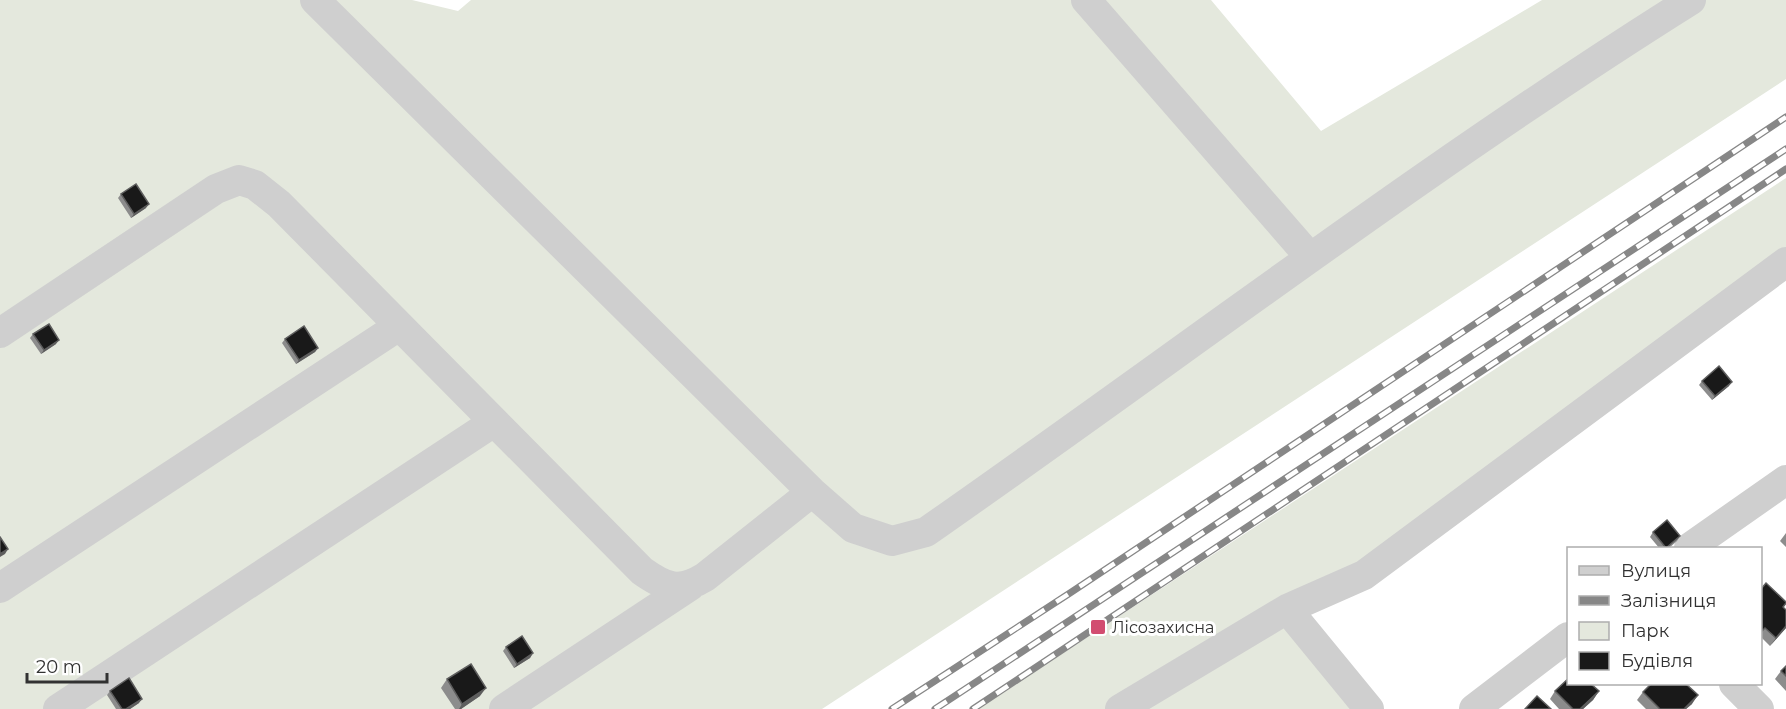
<svg xmlns="http://www.w3.org/2000/svg" width="1786" height="709" font-family="Montserrat,sans-serif">
	<rect width="100%" height="100%" fill="#fff"/>
	<path fill="#e4e8dd" d="M 0,0 L 412,0 L 458,11 L 471,0 L 1211,0 L 1321,131 L 1542,0 L 1786,0 L 1786,79 L 822,709 L 0,709 Z
		M 1786,178 L 1786,271 L 1284,619 L 1357,709 L 978,709 Z"/>
	<g fill="none" stroke-linecap="round" stroke-linejoin="round">
		<path stroke="#cfcfcf" stroke-width="30" d="M 315,0 L 812,492 L 853,528 L 892,541 L 926,532 C 1181,354 1428,165 1691,0
			M 1086,0 L 1309,256
			M 0,333 L 216,189 L 239,180 L 255,185 L 279,204 L 642,571 C 666,588 679,593 705,577 L 812,492
			M 1689,548 L 1786,480
			M 0,588 L 399,326
			M 1287,609 L 1369,709
			M 1734,684 L 1759,709
			M 58,709 L 494,422
			M 504,709 L 690,586
			M 1120,709 L 1287,609 L 1364,575 L 1786,262
			M 1474,709 L 1568,637"/>
		<defs>
			<path id="rail" d="M 892,709 L 1070,593 L 1786,117
				M 935,709 L 1786,149
				M 973,709 L 1786,169"/>
		</defs>
		<use href="#rail" stroke="#878787" stroke-width="7"/>
		<use href="#rail" stroke="#fff" stroke-width="4.5" stroke-dasharray="14" stroke-linecap="butt"/>
	</g>
	<path fill="#8c8c8c" d="M 121,194 L 146,208 L 131,218 L 118,198 Z
		M 33,334 L 56,344 L 41,354 L 30,338 Z
		M 285,339 L 318,348 L 315,352 L 296,364 L 282,343 Z
		M 1702,381 L 1729,386 L 1712,400 L 1699,385 Z
		M 1653,532 L 1680,536 L 1677,541 L 1668,549 L 1660,549 L 1650,537 Z
		M 1786,533 L 1786,547 L 1780,541 Z
		M 1761,589 L 1786,604 L 1783,608 L 1786,610 L 1786,628 L 1770,646 L 1761,637 Z
		M 506,647 L 533,653 L 530,658 L 514,668 L 503,651 Z
		M 1786,666 L 1786,691 L 1775,679 L 1781,671 Z
		M 447,679 L 480,696 L 461,709 L 455,709 L 441,688 Z
		M 110,691 L 139,703 L 130,709 L 116,709 L 107,695 Z
		M 1555,691 L 1599,691 L 1593,700 L 1583,709 L 1559,709 L 1550,699 Z
		M 1643,692 L 1692,704 L 1686,709 L 1646,709 L 1637,700 Z"/>
	<path fill="#5e5e5e" d="M 149,204 L 146,208 L 131,218 L 134,214 Z
		M 59,340 L 56,344 L 41,354 L 44,350 Z
		M 318,348 L 315,352 L 296,364 L 299,360 Z
		M 1732,382 L 1729,386 L 1712,400 L 1715,396 Z
		M 8,549 L 5,554 L 0,557 L 0,554 Z
		M 1786,626 L 1786,628 L 1770,646 L 1776,638 Z
		M 533,653 L 530,658 L 514,668 L 517,664 Z
		M 486,688 L 480,696 L 461,709 L 459,709 L 462,704 Z
		M 1599,691 L 1593,700 L 1583,709 L 1580,709 Z
		M 1698,695 L 1692,704 L 1686,709 L 1684,709 Z
		M 142,699 L 139,703 L 130,709 L 126,709 Z"/>
	<path fill="#191919" stroke="#5e5e5e" stroke-width="1.5" d="M 136,184 L 149,204 L 134,214 L 121,194 Z
		M 49,324 L 59,340 L 44,350 L 33,334 Z
		M 304,326 L 318,348 L 299,360 L 285,339 Z
		M 1719,366 L 1732,382 L 1715,396 L 1702,381 Z
		M 1667,520 L 1680,536 L 1666,548 L 1653,532 Z
		M 0,537 L 8,549 L 0,554 Z
		M 1766,583 L 1786,602 L 1786,603 L 1783,607 L 1786,610 L 1786,626 L 1776,638 L 1765,628 L 1761,632 L 1761,589 Z
		M 522,636 L 533,653 L 517,664 L 506,647 Z
		M 471,664 L 486,688 L 462,704 L 447,679 Z
		M 1786,666 L 1786,676 L 1781,671 Z
		M 129,678 L 142,699 L 126,709 L 122,709 L 110,691 Z
		M 1569,678 L 1569,684 L 1591,684 L 1599,691 L 1580,709 L 1573,709 L 1555,691 Z
		M 1651,684 L 1686,684 L 1698,695 L 1684,709 L 1660,709 L 1643,692 Z
		M 1537,696 L 1551,709 L 1525,709 Z"/>
	<rect fill="#d24c70" stroke="#fff" stroke-width="2" x="1090" y="619" width="16" height="16" rx="3"/>
	<g text-anchor="middle" stroke-width="6" stroke-linejoin="round" paint-order="stroke">
		<g font-size="16" fill="#323232" stroke="#fff" text-anchor="start">
			<text x="1112" y="633">Лісозахисна</text>
		</g>
	</g>
	<rect x="1567" y="547" width="195" height="138" fill="#ffffff" stroke="#adadad" stroke-width="1.5"/>
	<rect x="1579" y="566" width="30" height="9" fill="#cfcfcf" stroke="#adadad" stroke-width="1.5"/>
	<text x="1621" y="577" font-size="18" fill="#323232">Вулиця</text>
	<rect x="1579" y="596" width="30" height="9" fill="#878787" stroke="#adadad" stroke-width="1.5"/>
	<text x="1621" y="607" font-size="18" fill="#323232">Залізниця</text>
	<rect x="1579" y="622" width="30" height="18" fill="#e4e8dd" stroke="#adadad" stroke-width="1.5"/>
	<text x="1621" y="637" font-size="18" fill="#323232">Парк</text>
	<rect x="1579" y="652" width="30" height="18" fill="#191919" stroke="#adadad" stroke-width="1.5"/>
	<text x="1621" y="667" font-size="18" fill="#323232">Будівля</text>
	<path d="M27 673v9h80v-9" fill="none" stroke="#323232" stroke-width="3"/>
	<text x="36" y="673" font-size="18" fill="#323232" stroke="#ffffff" stroke-width="4.5" paint-order="stroke">20 m</text>
</svg>
